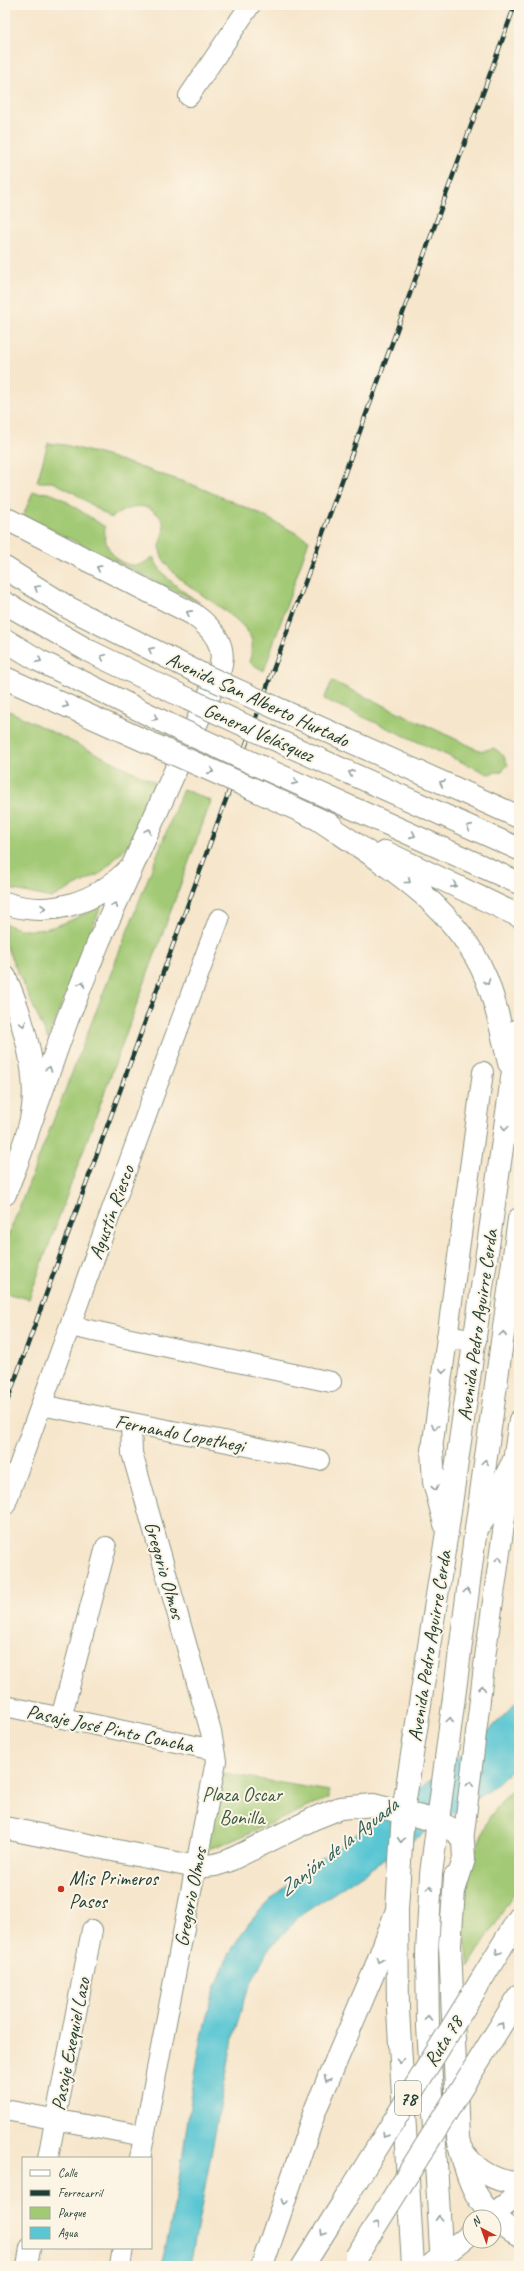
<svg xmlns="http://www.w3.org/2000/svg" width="524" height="2271" font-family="Caveat,sans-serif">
	<rect width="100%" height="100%" fill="#fcf5e5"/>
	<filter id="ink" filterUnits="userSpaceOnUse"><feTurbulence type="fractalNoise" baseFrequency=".025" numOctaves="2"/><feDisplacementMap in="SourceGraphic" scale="8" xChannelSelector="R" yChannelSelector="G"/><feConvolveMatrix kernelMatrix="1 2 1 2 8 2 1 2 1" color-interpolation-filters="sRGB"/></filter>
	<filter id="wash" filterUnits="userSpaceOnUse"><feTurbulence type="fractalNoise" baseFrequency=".012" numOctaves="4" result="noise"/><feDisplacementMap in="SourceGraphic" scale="16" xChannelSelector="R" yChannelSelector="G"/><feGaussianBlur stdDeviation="0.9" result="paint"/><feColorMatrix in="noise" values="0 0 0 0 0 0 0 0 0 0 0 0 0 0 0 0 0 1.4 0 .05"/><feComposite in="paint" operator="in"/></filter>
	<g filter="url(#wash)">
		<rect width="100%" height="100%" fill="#f6e6cc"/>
		<path fill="#a2c974" stroke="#608354" d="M 48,443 L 65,445 L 110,457 L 196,486 L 256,512 L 309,540 L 264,671 L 249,662 C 251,655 254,646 251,638 C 244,617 190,591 173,572 C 168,566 160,557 160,549 C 160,535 171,526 155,512 C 141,500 123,510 111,518 L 71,491 L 53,482 L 37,482 Z
			M 33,492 L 49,493 L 61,498 L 105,527 C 102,546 117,568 139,565 C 144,564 149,559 153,557 C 163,579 180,589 200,603 L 23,516 Z
			M 332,681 L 481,751 L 494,748 L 503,755 L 508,765 L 502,771 L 488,774 L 324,699 Z
			M 5,709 L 159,784 L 130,843 L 101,873 L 51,898 L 10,889 L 5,885 Z
			M 183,789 L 211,801 L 29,1299 L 5,1293 L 5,1244 Z
			M 102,904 L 48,1039 L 5,944 L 5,923 C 34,942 76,919 102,904 Z
			M 222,1773 L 329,1791 L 329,1798 L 231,1841 L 202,1851 Z
			M 519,1780 L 519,1885 L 469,1966 L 462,1918 L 472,1859 L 488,1819 Z"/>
		<path fill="#5ac6d3" stroke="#3c8284" d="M 519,1699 L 519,1763 L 492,1788 L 298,1917 L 266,1953 L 247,1992 L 234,2033 L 190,2266 L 161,2266 C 177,2205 184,2142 194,2080 C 202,2034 211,1985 235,1944 C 264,1895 312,1865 358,1833 C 415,1792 473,1752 519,1699 Z"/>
	</g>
	<g filter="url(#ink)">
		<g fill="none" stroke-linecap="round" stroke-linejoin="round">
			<defs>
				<path id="minor" d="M 189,96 L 250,5
					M 70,1326 L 331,1382
					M 41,1405 L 319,1460
					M 131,1423 L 132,1453 L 211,1732 L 216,1761 L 140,2158
					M 432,1449 L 483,1072
					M 5,1505 L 156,1088 L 219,919
					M 5,1706 L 214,1750
					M 61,1718 L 106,1547
					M 463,1841 L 486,1650 L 519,1420
					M 5,2110 L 144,2136
					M 48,2158 L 92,1930
					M 27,2266 L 30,2248
					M 120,2266 L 123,2248"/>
				<path id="tertiary" d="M 5,977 C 22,1015 41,1077 31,1119 C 26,1144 14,1169 5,1194
					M 5,1828 L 196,1867 L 215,1865 L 228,1861 L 315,1818 L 340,1808 L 373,1805 L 437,1821 L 457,1832 L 463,1841 L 464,1859 L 454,1891
					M 455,1877 L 450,1945 L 458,2138 C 467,2182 477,2211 519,2235
					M 461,2149 C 474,2169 494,2182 519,2183"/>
				<path id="secondary" d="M 5,518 L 193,614 C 215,630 229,648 218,675 L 99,941 L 67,1020 L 32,1119
					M 5,903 C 49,918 96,903 128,870
					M 490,2217 L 519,2194
					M 430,2266 L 470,2234"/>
				<path id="primary" d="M 5,568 L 69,608 L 199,673
					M 5,678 L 163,749
					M 285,712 L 519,817
					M 251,788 L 331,825
					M 318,819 C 382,862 455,904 486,978 C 497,1005 502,1034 509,1063
					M 385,852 L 519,916
					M 448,1337 L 475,1340
					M 432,1449 L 434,1482 L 445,1524
					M 482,1522 L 513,1462
					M 413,2266 L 398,2010 L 397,1910 L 403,1812 L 447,1532 L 519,1029
					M 442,2266 L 428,2026 L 427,1952 L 431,1874 L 475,1536 L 519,1219"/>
				<path id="motorway" d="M 5,603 L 89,651 L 188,699
					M 5,640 L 38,660 L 174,727
					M 272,738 L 519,849
					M 259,766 L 519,883
					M 472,1995 L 519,1918
					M 483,2054 L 519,1996
					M 262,2266 L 316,2108 L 373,1974 L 397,1910
					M 303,2266 L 344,2201"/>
			</defs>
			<use href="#minor" stroke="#8a9280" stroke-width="22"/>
			<use href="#tertiary" stroke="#8a9280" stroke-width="24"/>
			<use href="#secondary" stroke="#8a9280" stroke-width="24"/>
			<use href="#primary" stroke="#8a9280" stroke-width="24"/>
			<use href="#motorway" stroke="#8a9280" stroke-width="24"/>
			<use href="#minor" stroke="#fff" stroke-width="20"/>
			<use href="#tertiary" stroke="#fff" stroke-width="22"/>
			<use href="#secondary" stroke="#fff" stroke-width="22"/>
			<use href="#primary" stroke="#fff" stroke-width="22"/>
			<use href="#motorway" stroke="#fff" stroke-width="22"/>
			<defs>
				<path id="rail" d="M 5,1407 L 515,5"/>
			</defs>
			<use href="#rail" stroke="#1f3d34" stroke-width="4.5"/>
			<use href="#rail" stroke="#fcf5e5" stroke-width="3" stroke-dasharray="9" stroke-linecap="butt"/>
			<defs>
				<path id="primary-bridge" d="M 199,673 L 285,712
					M 163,749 L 251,788"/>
				<path id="motorway-bridge" d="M 188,699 L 272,738
					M 174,727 L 259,766
					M 344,2201 L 472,1995
					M 356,2257 L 483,2054"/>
			</defs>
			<use href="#primary-bridge" stroke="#8a9280" stroke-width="24" stroke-linecap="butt"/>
			<use href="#motorway-bridge" stroke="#8a9280" stroke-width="24" stroke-linecap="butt"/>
			<use href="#primary-bridge" stroke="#fff" stroke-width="22"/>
			<use href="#motorway-bridge" stroke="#fff" stroke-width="22"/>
		</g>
		<defs><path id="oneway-chevron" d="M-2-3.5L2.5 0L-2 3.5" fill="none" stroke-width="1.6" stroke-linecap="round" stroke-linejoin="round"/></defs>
		<g stroke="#8f9e9a">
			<use href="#oneway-chevron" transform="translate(99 568) rotate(-153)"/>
			<use href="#oneway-chevron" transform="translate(37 588) rotate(-149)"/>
			<use href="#oneway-chevron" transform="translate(189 613) rotate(-152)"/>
			<use href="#oneway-chevron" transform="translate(151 650) rotate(-154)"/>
			<use href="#oneway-chevron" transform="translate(103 657) rotate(-154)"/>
			<use href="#oneway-chevron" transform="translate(39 660) rotate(29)"/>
			<use href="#oneway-chevron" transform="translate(66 705) rotate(24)"/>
			<use href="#oneway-chevron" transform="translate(155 718) rotate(26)"/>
			<use href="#oneway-chevron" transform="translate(211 771) rotate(24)"/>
			<use href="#oneway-chevron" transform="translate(351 773) rotate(-156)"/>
			<use href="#oneway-chevron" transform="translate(295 782) rotate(24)"/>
			<use href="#oneway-chevron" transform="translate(442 783) rotate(-156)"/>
			<use href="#oneway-chevron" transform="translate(469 827) rotate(-156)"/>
			<use href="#oneway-chevron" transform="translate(148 831) rotate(-66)"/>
			<use href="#oneway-chevron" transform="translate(413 835) rotate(24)"/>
			<use href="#oneway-chevron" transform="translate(408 881) rotate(38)"/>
			<use href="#oneway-chevron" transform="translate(454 885) rotate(26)"/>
			<use href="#oneway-chevron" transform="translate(115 905) rotate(-66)"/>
			<use href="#oneway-chevron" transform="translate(43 908) rotate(-1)"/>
			<use href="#oneway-chevron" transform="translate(487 982) rotate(69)"/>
			<use href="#oneway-chevron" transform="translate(82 984) rotate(-68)"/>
			<use href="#oneway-chevron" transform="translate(23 1024) rotate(75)"/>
			<use href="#oneway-chevron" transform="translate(49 1069) rotate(-70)"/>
			<use href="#oneway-chevron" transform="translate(505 1128) rotate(98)"/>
			<use href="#oneway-chevron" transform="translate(503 1334) rotate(-82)"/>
			<use href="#oneway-chevron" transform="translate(443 1371) rotate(98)"/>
			<use href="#oneway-chevron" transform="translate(435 1427) rotate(98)"/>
			<use href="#oneway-chevron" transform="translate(485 1462) rotate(-82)"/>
			<use href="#oneway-chevron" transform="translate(435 1488) rotate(79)"/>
			<use href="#oneway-chevron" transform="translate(499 1559) rotate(-82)"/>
			<use href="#oneway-chevron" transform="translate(467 1591) rotate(-82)"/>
			<use href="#oneway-chevron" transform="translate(482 1688) rotate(-84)"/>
			<use href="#oneway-chevron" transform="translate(450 1720) rotate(-82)"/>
			<use href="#oneway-chevron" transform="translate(470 1784) rotate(-83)"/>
			<use href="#oneway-chevron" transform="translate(401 1840) rotate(94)"/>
			<use href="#oneway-chevron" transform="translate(430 1888) rotate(-86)"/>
			<use href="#oneway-chevron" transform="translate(498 1952) rotate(122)"/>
			<use href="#oneway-chevron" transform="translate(379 1960) rotate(112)"/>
			<use href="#oneway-chevron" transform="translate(428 2018) rotate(-91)"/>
			<use href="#oneway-chevron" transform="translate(501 2025) rotate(-58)"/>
			<use href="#oneway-chevron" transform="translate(400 2061) rotate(86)"/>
			<use href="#oneway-chevron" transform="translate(327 2079) rotate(112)"/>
			<use href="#oneway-chevron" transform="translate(385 2135) rotate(122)"/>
			<use href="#oneway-chevron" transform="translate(284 2202) rotate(108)"/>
			<use href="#oneway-chevron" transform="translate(439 2218) rotate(-93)"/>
			<use href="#oneway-chevron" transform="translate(377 2224) rotate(-58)"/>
			<use href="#oneway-chevron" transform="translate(323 2233) rotate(122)"/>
		</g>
	</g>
	<circle fill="#c8321e" stroke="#fcf5e5" stroke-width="1.5" cx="61" cy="1889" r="4"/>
	<g text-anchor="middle" stroke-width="4" stroke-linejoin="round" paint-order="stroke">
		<rect fill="#fcf5e5" stroke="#617469" stroke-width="1" x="395" y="2081" width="26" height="34" rx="3"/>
		<g font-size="19" font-weight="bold" fill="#1f3d34">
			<text x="408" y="2105">78</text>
		</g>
		<g font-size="20" fill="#1f3d34" stroke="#fcf5e5">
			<text transform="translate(258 699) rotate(25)" y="7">Avenida San Alberto Hurtado</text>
			<text transform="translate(259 732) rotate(24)" y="7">General Velásquez</text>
			<text transform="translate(111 1212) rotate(-70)" y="7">Agustín Riesco</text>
			<text transform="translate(477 1325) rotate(-82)" y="7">Avenida Pedro Aguirre Cerda</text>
			<text transform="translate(180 1433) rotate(11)" y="7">Fernando Lopethegi</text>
			<text transform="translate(165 1570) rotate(74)" y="7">Gregorio Olmos</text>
			<text transform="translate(429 1646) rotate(-81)" y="7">Avenida Pedro Aguirre Cerda</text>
			<text transform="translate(110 1728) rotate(12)" y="7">Pasaje José Pinto Concha</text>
			<text transform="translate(190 1897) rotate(-79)" y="7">Gregorio Olmos</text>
			<text transform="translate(443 2041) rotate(-58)" y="7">Ruta 78</text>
			<text transform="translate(70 2044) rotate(-79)" y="7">Pasaje Exequiel Lazo</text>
		</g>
		<g font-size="20" fill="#395941" stroke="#fcf5e5">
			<text x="242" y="1801">Plaza Oscar<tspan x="242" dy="23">Bonilla</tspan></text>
		</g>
		<g font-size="20" fill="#1f3d34" stroke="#fcf5e5" text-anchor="start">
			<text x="69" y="1885">Mis Primeros<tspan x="69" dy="23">Pasos</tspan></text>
		</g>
		<g font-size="21" font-style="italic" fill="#2e5f5c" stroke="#fcf5e5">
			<text transform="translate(338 1847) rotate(-38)" y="7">Zanjón de la Aguada</text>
		</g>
	</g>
	<rect width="524" height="2271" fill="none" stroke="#fcf5e5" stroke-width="20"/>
	<rect x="22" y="2157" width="130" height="92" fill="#fcf5e5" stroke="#a4ab9e"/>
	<rect x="30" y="2170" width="20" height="6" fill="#ffffff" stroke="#a4ab9e"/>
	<text x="58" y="2177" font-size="12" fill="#1f3d34">Calle</text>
	<rect x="30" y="2190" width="20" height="6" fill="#1f3d34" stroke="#a4ab9e"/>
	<text x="58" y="2197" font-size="12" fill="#1f3d34">Ferrocarril</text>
	<rect x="30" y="2207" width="20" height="12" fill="#a2c974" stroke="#a4ab9e"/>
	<text x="58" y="2217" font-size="12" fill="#1f3d34">Parque</text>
	<rect x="30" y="2227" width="20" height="12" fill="#5ac6d3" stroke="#a4ab9e"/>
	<text x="58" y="2237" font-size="12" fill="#1f3d34">Agua</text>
	<g transform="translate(482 2229) rotate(319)"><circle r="19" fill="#fcf5e5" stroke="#a4ab9e"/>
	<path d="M0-3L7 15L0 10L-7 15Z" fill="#c8321e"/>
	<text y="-6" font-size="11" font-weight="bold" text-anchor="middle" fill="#1f3d34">N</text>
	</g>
</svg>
